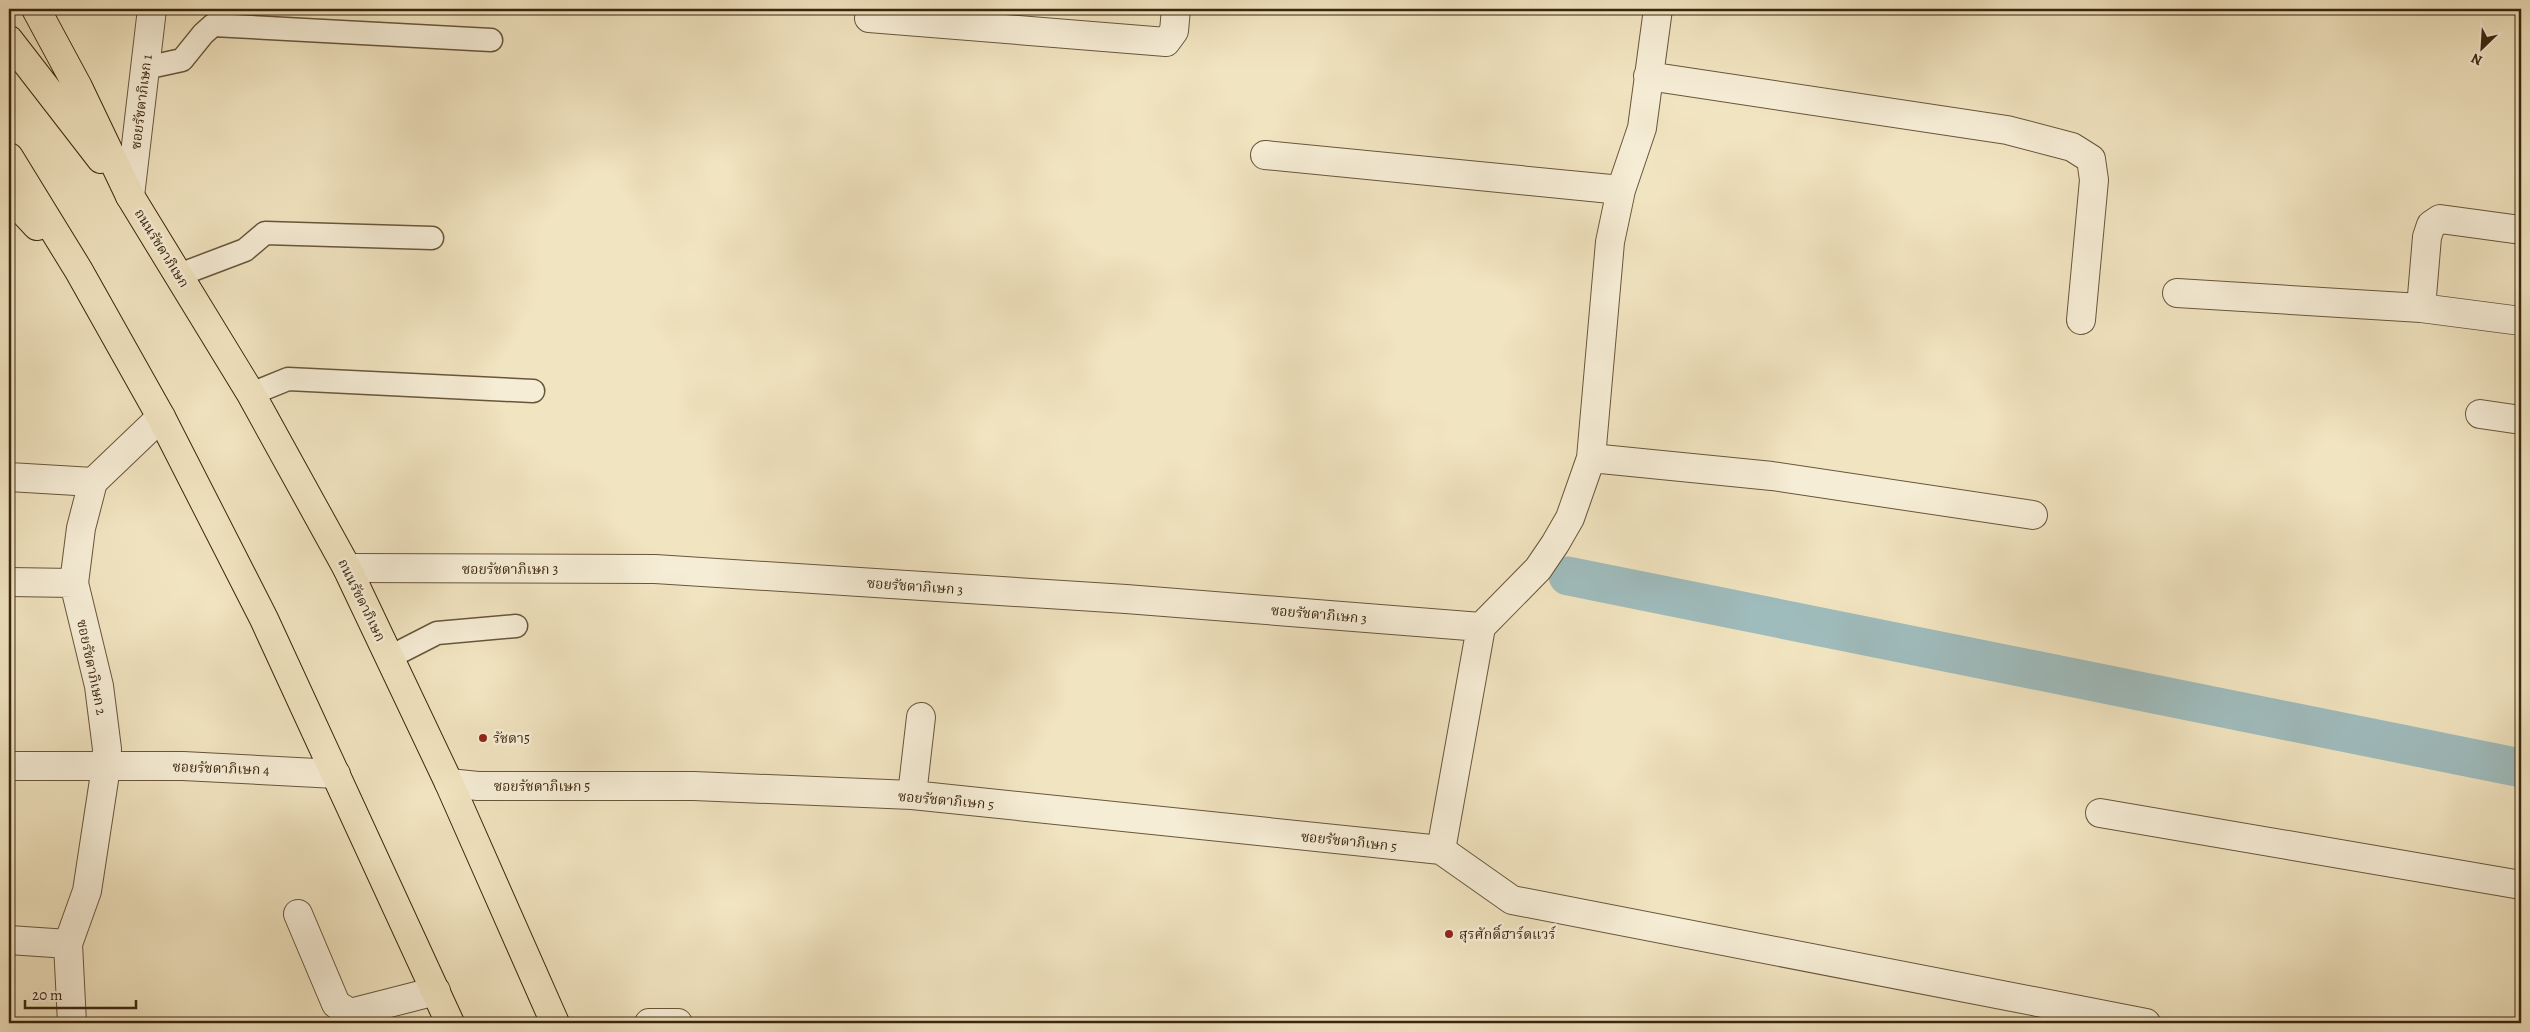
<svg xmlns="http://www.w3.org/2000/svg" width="2530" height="1032" font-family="Alegreya,'Noto Serif Thai',serif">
	<rect width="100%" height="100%" fill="#f1e4c0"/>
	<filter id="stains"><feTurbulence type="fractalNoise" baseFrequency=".004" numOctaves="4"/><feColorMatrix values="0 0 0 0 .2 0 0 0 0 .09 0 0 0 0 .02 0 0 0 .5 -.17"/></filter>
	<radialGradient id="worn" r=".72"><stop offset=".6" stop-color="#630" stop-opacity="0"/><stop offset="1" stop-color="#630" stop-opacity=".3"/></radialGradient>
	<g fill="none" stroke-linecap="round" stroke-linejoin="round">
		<path stroke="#9fbcbd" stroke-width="39" d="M 1568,576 L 2521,768"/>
		<defs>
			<path id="service" d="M 145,68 L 182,60 L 203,34 L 213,25 L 491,40
				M 179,275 L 245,250 L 265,233 L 432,238
				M 251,394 L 288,379 L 533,391
				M 390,657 L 437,633 L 516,626"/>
			<path id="minor" d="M 869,18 L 1166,42 L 1174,31 L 1176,9
				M 1648,76 L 2007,130 L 2072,147 L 2091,159 L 2094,180 L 2081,320
				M 1265,155 L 1621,190
				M 130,196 L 152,9
				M 2177,293 L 2421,308 L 2521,321
				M 2421,308 L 2427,237 L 2431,225 L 2440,219 L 2521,230
				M 2480,414 L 2521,420
				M 1591,458 L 1772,476 L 2033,515
				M 9,477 L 93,482
				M 347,568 L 655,569 L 1126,599 L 1481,627
				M 9,582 L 74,583
				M 9,766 L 183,766 L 336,774
				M 449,783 L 478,786 L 694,786 L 912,795 L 1441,850 L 1512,900 L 2146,1023
				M 912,795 L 921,717
				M 2100,813 L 2521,885
				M 1441,850 L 1481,627 L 1538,569 L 1555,544 L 1570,518 L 1591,458 L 1610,242 L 1621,190 L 1642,128 L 1658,9
				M 298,914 L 336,1004 L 350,1013 L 436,991
				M 9,940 L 68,944
				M 72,1023 L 68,944 L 87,891 L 106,767 L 107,749 L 99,686 L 74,583 L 81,528 L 93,482 L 161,417
				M 649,1023 L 678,1023"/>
			<path id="primary" d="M 36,9 L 78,87 L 130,196 L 251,394 L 347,568 L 449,783 L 555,1023
				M 9,40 L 101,159
				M 9,157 L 79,271 L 161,417 L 264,619 L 450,1023
				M 9,196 L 37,226"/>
		</defs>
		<use href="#service" stroke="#68563a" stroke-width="25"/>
		<use href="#minor" stroke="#68563a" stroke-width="30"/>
		<use href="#primary" stroke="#3a260e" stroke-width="30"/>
		<use href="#service" stroke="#f6edd6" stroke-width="22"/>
		<use href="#minor" stroke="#f6edd6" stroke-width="28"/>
		<use href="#primary" stroke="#f1e4c0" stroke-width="28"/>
	</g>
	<g fill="#8f2418" stroke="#f6edd6" stroke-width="2">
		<circle cx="483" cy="738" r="5"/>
		<circle cx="1449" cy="934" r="5"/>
	</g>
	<g text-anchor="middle" stroke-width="5" stroke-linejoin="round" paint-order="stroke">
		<g font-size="14" fill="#3a260e" stroke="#f6edd6">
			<text transform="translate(141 102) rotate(-83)" y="5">ซอยรัชดาภิเษก 1</text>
			<text transform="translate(162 248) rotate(58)" y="5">ถนนรัชดาภิเษก</text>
			<text x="510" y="574">ซอยรัชดาภิเษก 3</text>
			<text transform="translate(915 586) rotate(4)" y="5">ซอยรัชดาภิเษก 3</text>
			<text transform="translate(362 600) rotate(64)" y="5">ถนนรัชดาภิเษก</text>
			<text transform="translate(1319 614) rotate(5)" y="5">ซอยรัชดาภิเษก 3</text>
			<text transform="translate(92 667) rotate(78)" y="5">ซอยรัชดาภิเษก 2</text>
			<text transform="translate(221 768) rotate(2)" y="5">ซอยรัชดาภิเษก 4</text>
			<text x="542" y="791">ซอยรัชดาภิเษก 5</text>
			<text transform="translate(946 800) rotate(5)" y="5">ซอยรัชดาภิเษก 5</text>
			<text transform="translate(1349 841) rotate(6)" y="5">ซอยรัชดาภิเษก 5</text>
		</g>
		<g font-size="14" fill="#3a260e" stroke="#f6edd6" text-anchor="start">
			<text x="493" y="743">รัชดา5</text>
			<text x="1459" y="939">สุรศักดิ์ฮาร์ดแวร์</text>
		</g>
	</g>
	<rect width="2530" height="1032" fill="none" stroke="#f1e4c0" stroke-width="30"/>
	<rect x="10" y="10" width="2510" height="1012" fill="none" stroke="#3a260e" stroke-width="2.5"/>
	<rect x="15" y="15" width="2500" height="1002" fill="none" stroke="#3a260e"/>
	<g transform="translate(2482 48) rotate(205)" stroke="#f6edd6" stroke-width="4" paint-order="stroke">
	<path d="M0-4L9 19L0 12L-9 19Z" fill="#3a260e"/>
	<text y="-8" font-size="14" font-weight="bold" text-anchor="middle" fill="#3a260e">N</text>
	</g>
	<path d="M25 1000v8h111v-8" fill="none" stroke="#3a260e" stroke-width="2.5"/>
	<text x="32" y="1000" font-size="15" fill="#3a260e" stroke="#f6edd6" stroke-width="4" paint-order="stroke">20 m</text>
	<rect width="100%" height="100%" filter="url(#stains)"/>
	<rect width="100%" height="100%" fill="url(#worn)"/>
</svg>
